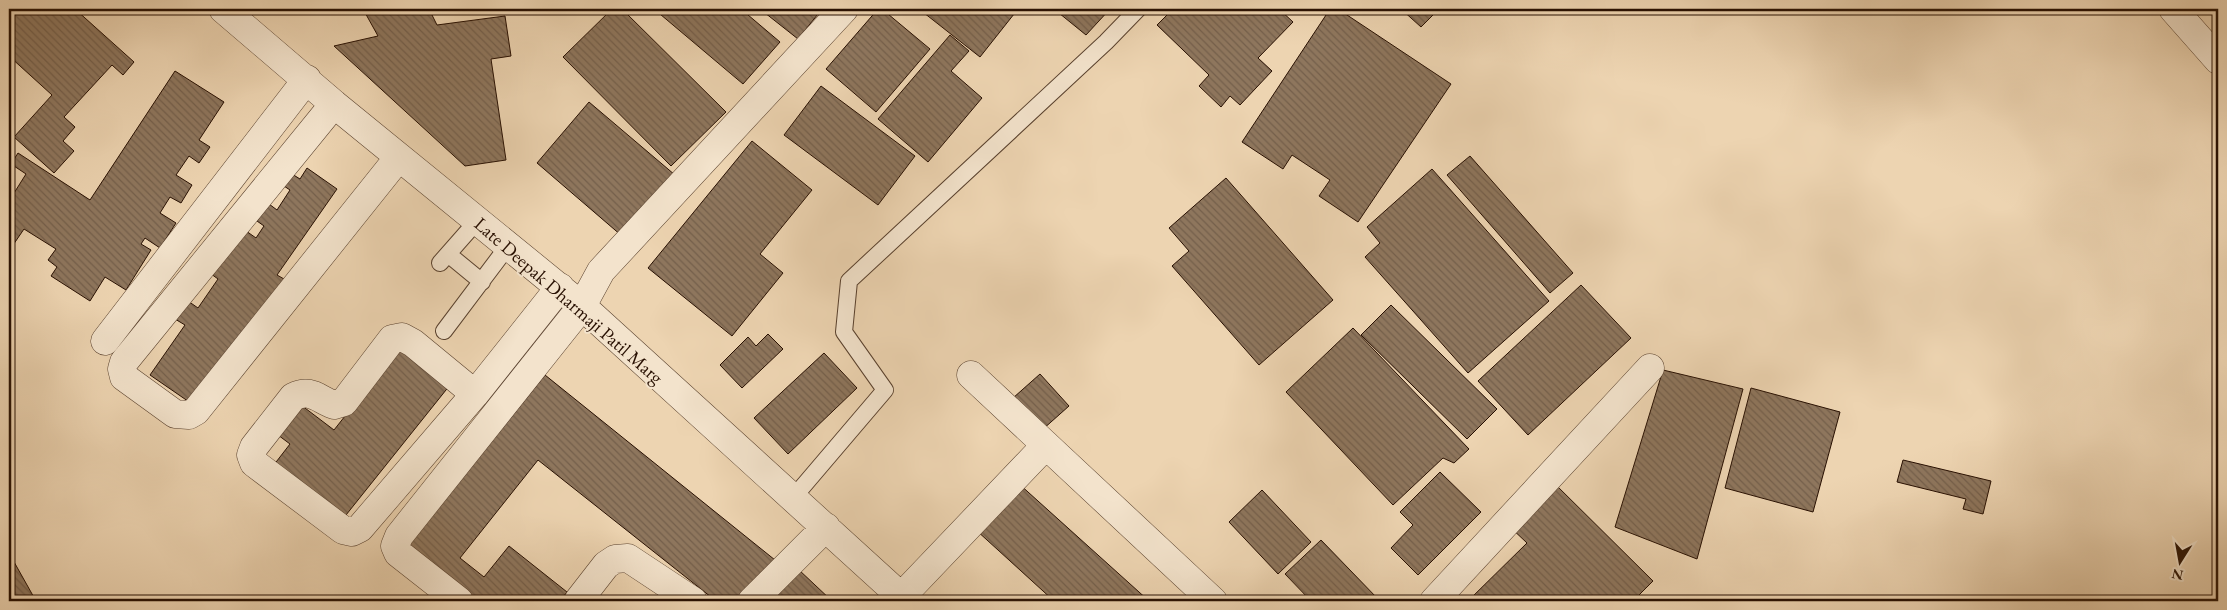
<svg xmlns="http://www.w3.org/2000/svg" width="2227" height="610" font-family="'EB Garamond',serif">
	<defs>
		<pattern id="building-back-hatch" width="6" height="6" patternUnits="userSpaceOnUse" patternTransform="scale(1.25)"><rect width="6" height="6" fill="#8e765d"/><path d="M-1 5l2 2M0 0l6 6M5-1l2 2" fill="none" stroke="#745f4b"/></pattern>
	</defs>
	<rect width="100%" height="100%" fill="#edd4b1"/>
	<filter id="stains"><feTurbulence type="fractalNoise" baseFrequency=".004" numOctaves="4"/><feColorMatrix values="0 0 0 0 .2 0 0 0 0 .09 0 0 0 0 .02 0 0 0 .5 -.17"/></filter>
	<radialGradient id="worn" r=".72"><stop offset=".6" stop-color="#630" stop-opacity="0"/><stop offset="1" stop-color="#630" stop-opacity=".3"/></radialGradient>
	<path fill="url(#building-back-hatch)" stroke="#281002" d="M 9,9 L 75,9 L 134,62 L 123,75 L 112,65 L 64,117 L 75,127 L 63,141 L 74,151 L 54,173 L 14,137 L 52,95 L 9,56 L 9,41 L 13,36 L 9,33 Z
		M 363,9 L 425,9 L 430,11 L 437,25 L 505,16 L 511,56 L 491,59 L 506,160 L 465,166 L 334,46 L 378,36 Z
		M 612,9 L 622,9 L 726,112 L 671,166 L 563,57 Z
		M 654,9 L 741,9 L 780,42 L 743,84 Z
		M 760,9 L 822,9 L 798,39 Z
		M 878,9 L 882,9 L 930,49 L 876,112 L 826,69 Z
		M 919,9 L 1018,9 L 980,57 Z
		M 1054,9 L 1110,9 L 1086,35 Z
		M 1173,9 L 1279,9 L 1293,22 L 1258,58 L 1272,71 L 1240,105 L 1230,96 L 1221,107 L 1199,86 L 1209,75 L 1157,25 Z
		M 1330,9 L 1338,9 L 1451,84 L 1358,222 L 1319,196 L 1330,180 L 1292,155 L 1283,169 L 1242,142 Z
		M 1401,9 L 1439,9 L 1421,27 Z
		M 950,35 L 969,51 L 951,71 L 982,98 L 928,162 L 878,119 Z
		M 175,71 L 224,102 L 199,140 L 210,147 L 199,163 L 189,156 L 176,175 L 192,185 L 181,203 L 170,197 L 160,213 L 176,223 L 160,248 L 145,238 L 141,244 L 151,250 L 126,290 L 105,277 L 90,301 L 51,276 L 57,267 L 48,260 L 56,249 L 24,229 L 9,251 L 9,201 L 26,174 L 11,164 L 18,153 L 90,200 Z
		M 821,86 L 915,156 L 878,205 L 784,135 Z
		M 589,102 L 675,175 L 622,236 L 537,163 Z
		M 752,141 L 812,190 L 760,254 L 783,273 L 732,336 L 648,268 Z
		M 1470,156 L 1573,273 L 1550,293 L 1447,175 Z
		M 307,168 L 337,189 L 277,275 L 284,279 L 195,406 L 150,375 L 185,325 L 175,319 L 188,301 L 198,308 L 218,279 L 207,271 L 239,226 L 256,238 L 264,226 L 257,221 L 269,204 L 277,210 L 290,190 L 284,186 L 292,174 L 300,179 Z
		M 1432,169 L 1549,301 L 1468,373 L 1365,257 L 1380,243 L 1367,227 Z
		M 1226,178 L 1333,300 L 1259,365 L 1172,266 L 1189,251 L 1169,228 Z
		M 1581,285 L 1631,338 L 1528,435 L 1478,381 Z
		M 1391,305 L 1497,409 L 1467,439 L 1361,335 Z
		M 1353,328 L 1469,449 L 1454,463 L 1443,458 L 1393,505 L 1286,392 Z
		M 768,334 L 783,349 L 742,388 L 720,365 L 748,337 L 756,346 Z
		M 401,345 L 450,385 L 342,520 L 273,466 L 290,444 L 278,435 L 301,405 L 334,430 Z
		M 824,353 L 857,388 L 788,454 L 754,418 Z
		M 1663,370 L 1743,389 L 1697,559 L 1615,527 Z
		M 1040,374 L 1069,406 L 1042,430 L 1013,398 Z
		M 545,375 L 775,560 L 742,601 L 716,601 L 538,460 L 460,558 L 484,577 L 509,546 L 567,592 L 560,601 L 474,601 L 407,547 Z
		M 1751,388 L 1840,412 L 1813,512 L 1725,488 Z
		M 1903,460 L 1991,481 L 1983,514 L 1963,509 L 1966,499 L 1897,482 Z
		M 1440,472 L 1481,512 L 1418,575 L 1391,548 L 1413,525 L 1400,512 Z
		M 1553,482 L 1653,581 L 1633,601 L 1468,601 L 1527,543 L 1509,526 Z
		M 1018,483 L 1149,601 L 1054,601 L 976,530 Z
		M 1262,490 L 1311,542 L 1278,574 L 1229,522 Z
		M 1321,540 L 1378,599 L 1375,601 L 1311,601 L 1285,574 Z
		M 9,553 L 36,601 L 9,601 Z
		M 798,569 L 832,601 L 767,601 Z"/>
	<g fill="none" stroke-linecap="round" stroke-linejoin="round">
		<defs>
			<path id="lane" d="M 448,254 L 482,282
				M 440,263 L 477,221
				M 444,331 L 508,246
				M 793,498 L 885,390 L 844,332 L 849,281 L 1106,42 L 1138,9"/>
			<path id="street" d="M 223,9 L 334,104 L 582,306 L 906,601
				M 2173,9 L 2218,60
				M 334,104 L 124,362 L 122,369 L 124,377 L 175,414 L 189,415 L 196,411 L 399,157
				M 105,341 L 307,79
				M 971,375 L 1213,601
				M 475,394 L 413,343 L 402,337 L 392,339 L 344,402 L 334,405 C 318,399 311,388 293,397 L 254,447 L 251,455 L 254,463 L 343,530 L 352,532 L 360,528 L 475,394 L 560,287
				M 901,597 L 1046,445
				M 459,601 L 398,553 L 395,546 L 399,536 L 582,306 L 601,271 L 844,9
				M 578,601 L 606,565 L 615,559 L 628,558 L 693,601
				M 752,601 L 826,527
				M 1434,601 L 1650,368"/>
		</defs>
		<use href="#lane" stroke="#59412e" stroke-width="18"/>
		<use href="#street" stroke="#59412e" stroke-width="29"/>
		<use href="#lane" stroke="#f3e3cc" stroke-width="16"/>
		<use href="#street" stroke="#f3e3cc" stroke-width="28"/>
	</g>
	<g text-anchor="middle" stroke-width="4" stroke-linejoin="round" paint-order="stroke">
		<g font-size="19" fill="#281002" stroke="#f3e3cc">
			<text transform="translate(569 300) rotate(41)" y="7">Late Deepak Dharmaji Patil Marg</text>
		</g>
	</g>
	<rect width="2227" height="610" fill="none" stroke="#edd4b1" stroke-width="30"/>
	<rect x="10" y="10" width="2207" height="590" fill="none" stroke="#281002" stroke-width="2.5"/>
	<rect x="15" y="15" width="2197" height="580" fill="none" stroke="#281002"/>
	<g transform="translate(2180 562) rotate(191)" stroke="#f3e3cc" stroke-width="4" paint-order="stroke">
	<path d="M0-4L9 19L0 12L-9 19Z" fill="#281002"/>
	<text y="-8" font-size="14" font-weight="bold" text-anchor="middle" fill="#281002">N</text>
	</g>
	<rect width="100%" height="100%" filter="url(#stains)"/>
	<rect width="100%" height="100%" fill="url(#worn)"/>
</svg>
